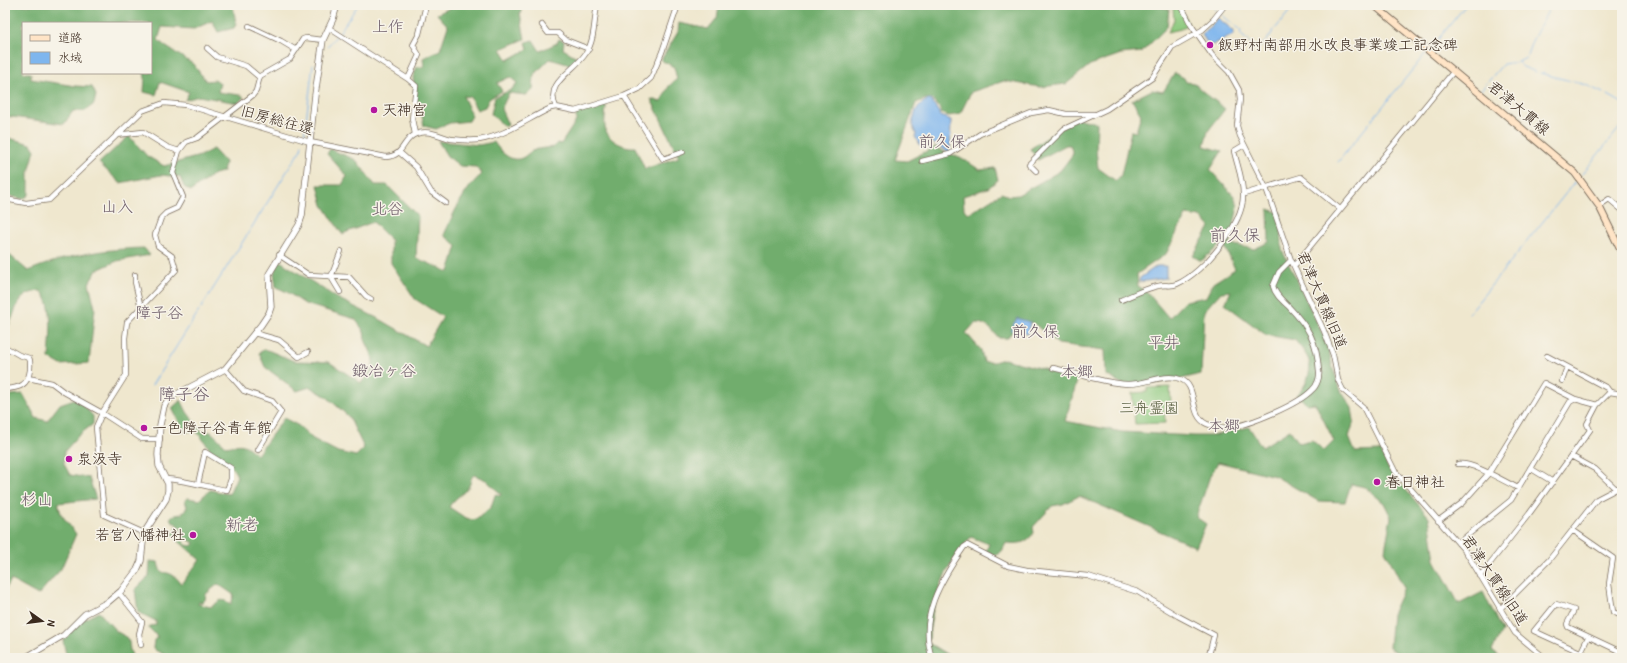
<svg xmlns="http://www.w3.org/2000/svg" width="1627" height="663" font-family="'Patrick Hand','Klee One',sans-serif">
	<rect width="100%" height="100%" fill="#f7f3e8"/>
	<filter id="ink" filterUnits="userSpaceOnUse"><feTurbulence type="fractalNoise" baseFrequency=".025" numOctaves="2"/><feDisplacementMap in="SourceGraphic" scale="8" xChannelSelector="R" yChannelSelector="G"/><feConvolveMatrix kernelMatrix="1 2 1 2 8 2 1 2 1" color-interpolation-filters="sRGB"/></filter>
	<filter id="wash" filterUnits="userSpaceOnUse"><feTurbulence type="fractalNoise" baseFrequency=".012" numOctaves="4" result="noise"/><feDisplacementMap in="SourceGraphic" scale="16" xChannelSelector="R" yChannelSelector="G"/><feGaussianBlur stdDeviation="0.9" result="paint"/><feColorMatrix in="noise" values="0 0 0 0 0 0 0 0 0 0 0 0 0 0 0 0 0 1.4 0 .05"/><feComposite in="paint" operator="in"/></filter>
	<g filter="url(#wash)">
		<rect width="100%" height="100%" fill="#efe7ce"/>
		<path fill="#8cc97e" stroke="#647a4e" d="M 1173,8 L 1181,9 L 1188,24 L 1181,29 L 1168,32 L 1174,20 Z
			M 1170,387 L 1171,404 L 1164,405 L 1165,423 L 1135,424 L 1132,393 L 1147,392 L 1147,388 Z"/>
		<path fill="#71ad6d" stroke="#566c46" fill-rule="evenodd" d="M 5,5 L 233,5 L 236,24 L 234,28 L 218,32 L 212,21 L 194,29 L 162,27 L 158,40 L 165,46 L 193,64 L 206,81 L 216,80 L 220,83 L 218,92 L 240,95 L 244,97 L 238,103 L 199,96 L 185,100 L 189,92 L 160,82 L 156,95 L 144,92 L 145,77 L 144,73 L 151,73 L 151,23 L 23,23 L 23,73 L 31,73 L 31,79 L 75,86 L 92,87 L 96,95 L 94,104 L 85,111 L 73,111 L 64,124 L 5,116 Z
			M 456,5 L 523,5 L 520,14 L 525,39 L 501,49 L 508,60 L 528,49 L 526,42 L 533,40 L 540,51 L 557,43 L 559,39 L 564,41 L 563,49 L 577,57 L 569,66 L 567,64 L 550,59 L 534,75 L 533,90 L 526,95 L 509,93 L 501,109 L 508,125 L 505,127 L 491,114 L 495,97 L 511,90 L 517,83 L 510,77 L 497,83 L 502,91 L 489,99 L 485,107 L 477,110 L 470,97 L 463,96 L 472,116 L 469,121 L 450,123 L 436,129 L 424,126 L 422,116 L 418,114 L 413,77 L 417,67 L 424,67 L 423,58 L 440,50 L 448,26 L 437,14 Z
			M 719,5 L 1153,5 L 1169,9 L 1167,27 L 1142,52 L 1121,54 L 1090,65 L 1066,84 L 1040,87 L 1004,81 L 971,92 L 960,114 L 949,116 L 941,113 L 939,107 L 932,99 L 926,99 L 916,103 L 895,160 L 907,161 L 935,147 L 946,153 L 960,157 L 980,170 L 995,168 L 998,180 L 988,188 L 963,196 L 964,209 L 968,214 L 1001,193 L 1009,196 L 1018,195 L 1060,171 L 1073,154 L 1070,145 L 1066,145 L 1038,160 L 1030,149 L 1076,118 L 1097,123 L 1096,150 L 1098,168 L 1116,181 L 1121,175 L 1131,131 L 1136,132 L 1141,115 L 1132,100 L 1152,90 L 1163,92 L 1175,73 L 1184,78 L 1186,82 L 1194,83 C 1203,93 1215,100 1225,109 L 1208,131 L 1204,146 L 1222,151 L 1210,170 L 1234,196 L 1238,206 L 1230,244 L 1254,249 L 1269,242 L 1268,209 L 1281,213 L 1282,250 L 1327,343 L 1333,369 L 1341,391 L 1352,408 L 1354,421 L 1349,437 L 1355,452 L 1381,451 L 1389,470 L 1429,517 L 1435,560 L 1459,604 L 1483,592 L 1502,631 L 1492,651 L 1501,658 L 1407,658 L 1389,648 L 1392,614 L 1404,588 L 1385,550 L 1391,517 L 1384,503 L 1365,487 L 1351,484 L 1345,502 L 1318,501 L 1275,476 L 1218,462 L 1210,476 L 1196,517 L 1206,524 L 1196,547 L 1079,496 L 1063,504 L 1052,506 L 1033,527 L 1034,533 C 1025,544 1020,544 1006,543 L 1002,551 L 995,556 L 986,551 L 989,544 L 971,537 C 944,568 932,598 929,639 L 924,641 L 925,644 L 930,644 L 953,658 L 933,658 L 931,655 L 927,658 L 923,658 L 918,653 L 914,658 L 171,658 L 155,650 L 153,648 L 154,640 L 158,637 L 149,628 L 150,626 L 156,625 L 156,621 L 138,612 L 135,590 L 149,576 L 150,561 L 158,562 C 161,578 164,569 174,576 C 177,578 179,581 181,584 L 200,560 L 174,537 L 172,533 L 174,532 L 178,533 L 186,545 L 192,546 L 194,543 L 185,538 L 176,530 L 176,526 L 182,532 L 186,532 L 170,519 L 172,516 C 180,513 181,517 187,507 L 185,500 L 188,498 L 199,500 L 210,490 L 229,494 L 237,476 C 229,458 226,466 215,455 C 208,448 203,438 196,431 L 184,432 L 172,408 L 181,400 L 187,412 L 202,432 L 211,432 L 227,447 C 243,442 245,444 257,455 L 284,418 L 299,426 L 313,439 L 338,452 L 356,456 L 364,448 L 349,417 L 327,397 L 310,387 L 297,391 L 265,367 L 259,353 L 265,349 L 294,361 L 329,362 L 361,383 C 376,367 376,361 366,342 C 364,338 365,336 364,332 C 362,328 358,323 355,319 L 305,304 L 287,292 L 276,287 L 274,273 L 280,261 L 337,298 L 383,321 L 426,346 L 443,317 L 415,299 L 391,263 L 391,240 L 373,222 L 342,234 L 323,205 L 318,185 L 342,185 L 347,176 L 327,154 L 330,149 L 356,160 L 375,185 L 387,185 L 418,216 L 416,258 L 449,272 L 457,246 L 444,235 C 453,214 464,189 482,174 L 476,167 L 460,166 L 447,156 L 438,141 L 479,145 L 494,142 C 500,151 510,163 522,158 C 525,157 528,153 532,151 C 538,148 547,148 554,147 L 557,143 L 561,144 L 576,121 L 576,113 L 606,105 C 606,112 604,120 605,127 C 607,140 623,148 635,147 L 645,169 L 679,157 L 651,99 L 661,102 L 669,86 L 677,79 L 674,67 L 661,60 L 678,32 L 679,23 L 708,29 L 717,18 ZM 1186,215 L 1201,217 L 1210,227 L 1193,256 L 1201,261 L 1223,243 L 1235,269 L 1213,283 L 1206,297 L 1185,301 L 1169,318 L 1147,292 L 1138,286 L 1137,274 L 1166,254 ZM 1231,291 L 1225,304 L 1266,335 L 1295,340 C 1299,346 1307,354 1309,361 C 1312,373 1305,388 1297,395 L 1307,404 L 1315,403 L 1334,441 L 1324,451 L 1312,440 L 1299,443 L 1290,430 L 1262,447 L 1249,427 L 1212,436 L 1194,436 L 1122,432 L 1065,421 L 1078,378 L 1004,359 L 994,362 L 984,362 L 981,350 L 966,333 L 975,323 C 987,323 991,329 999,338 L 1008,338 L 1010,334 L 1032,322 L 1058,344 L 1105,350 L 1106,375 L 1128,387 L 1173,381 L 1201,374 L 1204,311 L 1221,292 ZM 474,475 L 486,480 L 501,494 L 500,496 L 496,494 L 495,495 L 491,507 L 477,519 L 472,520 L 464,517 L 449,507 C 454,498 464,494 469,486 C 471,482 470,478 474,475 ZM 218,584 L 234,595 L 231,604 C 218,596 220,603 210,607 L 198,604 L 199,602 L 203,602 L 205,600 L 206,594 Z
			M 129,136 L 147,156 L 164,166 L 200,156 L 213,149 L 225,162 L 223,172 L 214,174 L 191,191 L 184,187 L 180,177 L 161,175 L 120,183 L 99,163 Z
			M 5,137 L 31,144 L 35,150 L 29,172 L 29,195 L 23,199 L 5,195 Z
			M 144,248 L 150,255 L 117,261 L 97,270 L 89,283 L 95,308 L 89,363 L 61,365 L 49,358 C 50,339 55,305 41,291 C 13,293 18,313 5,332 L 5,251 L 28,271 C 66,255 104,249 144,248 Z
			M 23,394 L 36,418 L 47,421 L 60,404 L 74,399 L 83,405 L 93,416 L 93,424 L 79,435 L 64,452 L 64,464 L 70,475 L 89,478 L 96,499 L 58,503 L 61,514 L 76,534 L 61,569 L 38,595 L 11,580 L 5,590 L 5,402 L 11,395 Z
			M 99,612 L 116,631 L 126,637 L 129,642 L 130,650 L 133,658 L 69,658 L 66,654 L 63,641 L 80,621 Z"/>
		<path fill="#7fb6ee" stroke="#5d7086" d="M 1218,18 L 1234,31 L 1233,35 L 1212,45 L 1208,44 L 1202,35 Z
			M 927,100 L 931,100 L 941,116 L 951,120 L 950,153 L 933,143 L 921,146 L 915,137 L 916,134 L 912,125 C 915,112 916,106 927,100 Z
			M 1157,266 L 1166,266 L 1166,278 L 1139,282 L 1140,278 Z
			M 1017,318 L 1030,322 L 1028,334 L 1010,330 Z"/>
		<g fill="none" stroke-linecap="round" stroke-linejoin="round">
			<path stroke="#7fb6ee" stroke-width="1" d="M 1294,6 L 1295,5
				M 1215,10 L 1215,5
				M 1221,14 L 1241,31 L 1240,34 L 1258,49 L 1266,41
				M 1276,28 L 1292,8
				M 339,33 L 358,5
				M 1267,40 L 1274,30
				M 327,47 L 337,35
				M 1431,48 L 1466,5
				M 1536,72 L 1523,67 L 1518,62 L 1526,58 L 1532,41 L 1548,11 L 1543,5
				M 1540,73 L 1586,85 L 1603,93
				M 1481,90 L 1503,64 L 1518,62
				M 1608,95 L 1622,103
				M 304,137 L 313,65
				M 1338,162 L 1426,53
				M 1582,174 L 1622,125
				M 201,308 L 301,149 L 302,144
				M 1469,313 L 1575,182
				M 152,385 L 199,311"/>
		</g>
	</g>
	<g filter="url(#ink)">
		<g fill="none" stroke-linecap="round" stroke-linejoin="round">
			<defs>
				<path id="minor" d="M 1181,5 L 1191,25 L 1212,55 L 1229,72 L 1239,90 L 1240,99 L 1237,126 L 1240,136 L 1266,188 L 1291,260 L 1324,331 L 1333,355 L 1338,380 L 1343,390 L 1363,407 L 1395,471 L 1466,552 L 1515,633 L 1545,658
					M 542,25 L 548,33 L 558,33 L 566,40 L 589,49
					M 249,26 L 281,41 L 296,50
					M 329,28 L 408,79 L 416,86 L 412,119 L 415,134
					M 207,48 L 217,57 L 246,66 L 259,77
					M 408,79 L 419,55 L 413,45 L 419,34 L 426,5
					M 624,96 L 663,159 L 683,152
					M 556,107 C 544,82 574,72 586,53 C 595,40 594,20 597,5
					M 116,135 L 143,132 L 167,147 L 179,151 L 186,142 L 197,138 L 253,95 L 256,91 L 260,76 L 290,59 L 303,39 L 306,38 L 323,40
					M 399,152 L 416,167 L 431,192 L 446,203
					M 922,161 L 950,154 L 980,134 L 1031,113 L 1049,110 L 1066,114 L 1094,114
					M 1036,171 L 1029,164 L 1064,129 L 1107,109 L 1152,78 L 1172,47 L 1202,30 L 1213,20 L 1225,5
					M 1244,194 L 1301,177 L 1340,209
					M 5,199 L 26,203 L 49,200 L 142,111 L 164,103 L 186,105 L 310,142 L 386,157 C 405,156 402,139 416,134 C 428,129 439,136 451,139 C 459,140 470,141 479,140 C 505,136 527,119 551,108 L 556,107 L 575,111 L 624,96 L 639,89 L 651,78 L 662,52 L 678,5
					M 1599,206 L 1609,199 L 1622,210
					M 279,255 L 309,275 L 349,277 L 366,296 L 371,299
					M 1294,266 L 1454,71
					M 135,275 L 135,282 L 141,308
					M 340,292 L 331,277 L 341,251
					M 1121,300 C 1133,295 1146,288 1158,286 C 1164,284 1171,287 1177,284 C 1203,273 1245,223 1243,194 C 1243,179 1237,165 1234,151 L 1244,145
					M 254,333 L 279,340 L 299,357 L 308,352
					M 5,347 L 19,355 L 29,358 C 31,361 30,366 30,370 C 28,386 19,388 5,389
					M 1547,356 L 1607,388 L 1610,392
					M 1053,368 C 1076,373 1102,383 1127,384 C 1144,385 1164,373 1180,379 C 1199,385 1188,416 1207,424 C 1214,427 1222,428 1230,427 C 1250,425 1299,404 1312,390 C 1317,386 1320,377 1319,371 C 1317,341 1309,328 1289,307 C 1283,301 1275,295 1273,286 L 1279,272 L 1291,260
					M 225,369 L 244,391 L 272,401 L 281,412 L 258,450
					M 28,378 L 52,383 L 64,392 L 102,413 L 142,439 L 160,439
					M 1562,381 L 1567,367
					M 1571,456 L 1595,469 L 1616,489
					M 1458,464 C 1473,462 1503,481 1518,488
					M 1530,468 L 1553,482
					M 165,479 C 186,480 206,487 227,490 L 231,479 L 231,468 L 205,452 L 198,484
					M 1438,521 L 1462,503 L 1489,473 L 1544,383 L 1575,399
					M 1574,531 L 1613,558 L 1609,584 L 1613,612 L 1622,616
					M 144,533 L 104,515 L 96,427 L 102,413 L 126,375 L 125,338 L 127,322 L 176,270 L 172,256 L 158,246 L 155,235 L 161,218 L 166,213 L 177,208 L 183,197 L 173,173 L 179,151
					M 1458,543 L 1511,500 L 1570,402 L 1575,399 L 1597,405 L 1610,392 L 1622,394
					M 1480,576 L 1529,514 L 1590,430 L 1587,424 L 1597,405
					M 119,593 L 142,622 L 139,634 L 141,645
					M 1500,609 L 1549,560 L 1597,499 L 1622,486
					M 1581,652 L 1588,637
					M 932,658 C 918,617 941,580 964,547 L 967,545 L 1008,566 L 1027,570 L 1088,576 L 1138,592 L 1178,616 L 1214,635 L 1209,655 L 1211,658
					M 1593,658 L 1534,631 L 1556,604 L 1574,610 L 1567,624 L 1568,627 L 1619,651 L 1619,658"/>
				<path id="tertiary" d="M 25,658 L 64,635 L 85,614 L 108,602 L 121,591 L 137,570 L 141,561 L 144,533 L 166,499 L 168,491 L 168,484 L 159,466 L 158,455 L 160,425 L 164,406 L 168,400 L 175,395 L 225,369 L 261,325 L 269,313 L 271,307 L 269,274 L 299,225 L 302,216 L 315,95 L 323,40 L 333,19 L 337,5"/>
				<path id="secondary" d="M 1374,5 L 1575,173 L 1599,206 L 1622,253"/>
			</defs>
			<use href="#minor" stroke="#7a6c5c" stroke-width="6"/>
			<use href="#tertiary" stroke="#7a6c5c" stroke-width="7"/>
			<use href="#secondary" stroke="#7a6c5c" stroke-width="8"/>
			<use href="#minor" stroke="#fff" stroke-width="4.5"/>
			<use href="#tertiary" stroke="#fff" stroke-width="5.5"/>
			<use href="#secondary" stroke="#ffe4c6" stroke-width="6"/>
		</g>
	</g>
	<g fill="#b5179e" stroke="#f7f3e8" stroke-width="1.5">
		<circle cx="1210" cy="45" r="4"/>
		<circle cx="374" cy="110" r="4"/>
		<circle cx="144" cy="428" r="4"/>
		<circle cx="69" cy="459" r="4"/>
		<circle cx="1377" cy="482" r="4"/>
		<circle cx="193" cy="535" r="4"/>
	</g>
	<g text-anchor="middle" stroke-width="3" stroke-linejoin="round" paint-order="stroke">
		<g font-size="15" fill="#3b2a1e" stroke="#f7f3e8" text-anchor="start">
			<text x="1218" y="50">飯野村南部用水改良事業竣工記念碑</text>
			<text x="382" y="115">天神宮</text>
			<text x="152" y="433">一色障子谷青年館</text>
			<text x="77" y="464">泉汲寺</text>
			<text x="1385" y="487">春日神社</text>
			<text x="185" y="540" text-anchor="end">若宮八幡神社</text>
		</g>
		<g font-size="15" fill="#3b2a1e" stroke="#f7f3e8">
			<text transform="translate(1519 108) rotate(40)" y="5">君津大貫線</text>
			<text transform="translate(277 120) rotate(15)" y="5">旧房総往還</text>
			<text transform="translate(1322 300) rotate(67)" y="5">君津大貫線旧道</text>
			<text transform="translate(1495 580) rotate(56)" y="5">君津大貫線旧道</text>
		</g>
		<g font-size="15" fill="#535a3b" stroke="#f7f3e8">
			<text x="1149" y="413">三舟霊園</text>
		</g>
		<g font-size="16" fill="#6c5b67" stroke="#f7f3e8">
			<text x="388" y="32">上作</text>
			<text x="942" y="147">前久保</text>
			<text x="117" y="212">山入</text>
			<text x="387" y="214">北谷</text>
			<text x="159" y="318">障子谷</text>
			<text x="1035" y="337">前久保</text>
			<text x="1164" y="348">平井</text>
			<text x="384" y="376">鍛冶ヶ谷</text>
			<text x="1077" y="377">本郷</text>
			<text x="1224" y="431">本郷</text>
			<text x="37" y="505">杉山</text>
			<text x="242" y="530">新老</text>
		</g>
		<g font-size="17" fill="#6c5b67" stroke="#f7f3e8">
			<text x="1235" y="241">前久保</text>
			<text x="184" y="400">障子谷</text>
		</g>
	</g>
	<rect width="1627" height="663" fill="none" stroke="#f7f3e8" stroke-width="20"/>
	<rect x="22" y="22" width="130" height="52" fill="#f7f3e8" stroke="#aca397"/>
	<rect x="30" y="35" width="20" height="6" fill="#ffe4c6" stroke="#aca397"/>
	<text x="58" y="42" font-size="12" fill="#3b2a1e">道路</text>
	<rect x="30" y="52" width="20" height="12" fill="#7fb6ee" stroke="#aca397"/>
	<text x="58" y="62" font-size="12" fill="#3b2a1e">水域</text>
	<g transform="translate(42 621) rotate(104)" stroke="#f7f3e8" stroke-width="3" paint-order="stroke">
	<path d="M0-3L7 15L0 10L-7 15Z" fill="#3b2a1e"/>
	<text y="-6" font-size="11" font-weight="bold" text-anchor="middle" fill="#3b2a1e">N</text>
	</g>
</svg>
